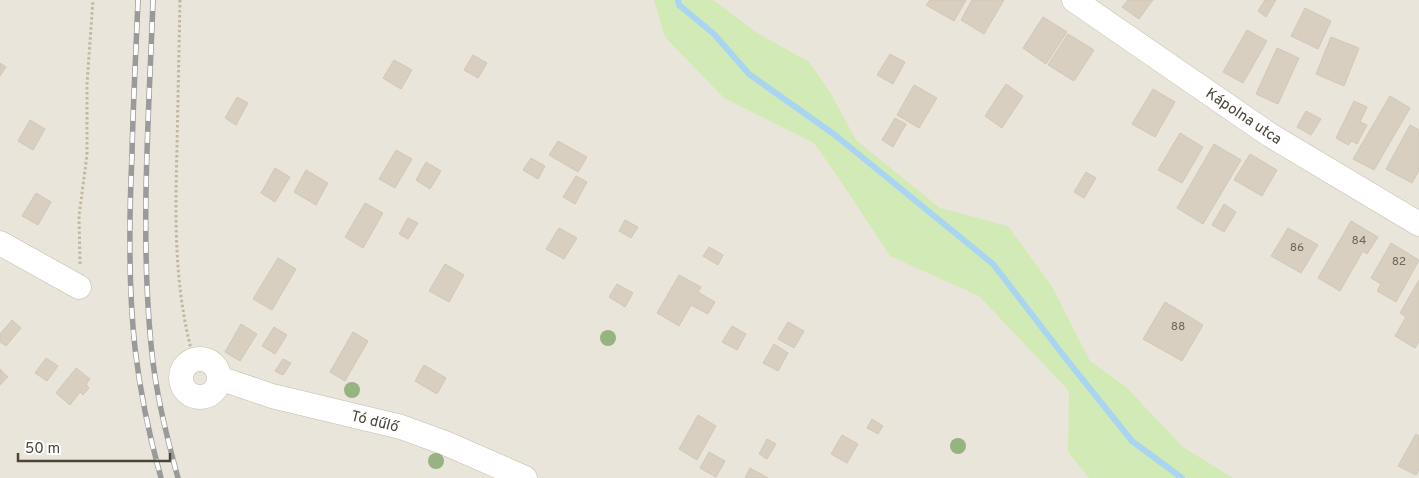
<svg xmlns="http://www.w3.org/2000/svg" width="1419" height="478" font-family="Overpass,sans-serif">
	<rect width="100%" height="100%" fill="#f6f3ec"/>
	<path fill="#eae5da" d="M 0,0 L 1419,0 L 1419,478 L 0,478 Z"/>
	<path fill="#d2eab5" d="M 654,0 L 713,0 L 756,32 L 809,62 L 830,92 L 856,140 L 940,208 L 1008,226 L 1051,285 L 1090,361 L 1126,387 L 1183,447 L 1233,478 L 1089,478 L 1068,452 L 1069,391 L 979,296 L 890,256 L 838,177 L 814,143 L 724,98 L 665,37 Z"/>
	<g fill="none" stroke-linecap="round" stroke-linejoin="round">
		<path stroke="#a9d4f2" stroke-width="6" d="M 678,0 L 679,5 L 714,34 L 749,74 L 835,135 L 993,264 L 1067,360 L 1132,441 L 1182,478"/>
	</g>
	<path fill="#d8cfc1" stroke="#d3c7b4" d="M 930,0 L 966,0 L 954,21 L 926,5 Z
		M 972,0 L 1004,0 L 984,34 L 961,20 Z
		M 1128,0 L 1153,0 L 1139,19 L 1122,7 Z
		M 1265,0 L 1276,0 L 1266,17 L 1258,11 Z
		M 1305,8 L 1331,21 L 1318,49 L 1291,36 Z
		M 1043,17 L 1067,32 L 1046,64 L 1023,48 Z
		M 1247,30 L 1267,41 L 1243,83 L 1223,72 Z
		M 1068,34 L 1094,50 L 1074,81 L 1048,65 Z
		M 1331,37 L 1359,48 L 1344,86 L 1316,74 Z
		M 1277,48 L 1299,58 L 1278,104 L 1256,94 Z
		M 890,54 L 905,62 L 893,84 L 877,75 Z
		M 473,55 L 487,63 L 478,78 L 464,70 Z
		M 394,60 L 412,70 L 401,89 L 383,78 Z
		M 0,63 L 6,67 L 0,76 Z
		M 1006,84 L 1023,96 L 1002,128 L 985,116 Z
		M 914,85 L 937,98 L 919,128 L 897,115 Z
		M 1153,89 L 1175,102 L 1155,137 L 1132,124 Z
		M 1390,96 L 1410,108 L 1374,170 L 1353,159 Z
		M 237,97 L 248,103 L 236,125 L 225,118 Z
		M 1354,101 L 1367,107 L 1360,122 L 1367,125 L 1357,144 L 1352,141 L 1348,145 L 1336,138 Z
		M 1306,111 L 1321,119 L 1311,135 L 1297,127 Z
		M 895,118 L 906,124 L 893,147 L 882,140 Z
		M 30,120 L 45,129 L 33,150 L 18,141 Z
		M 1410,125 L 1419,130 L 1419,170 L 1412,183 L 1386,169 Z
		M 1180,133 L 1203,147 L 1182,183 L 1158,170 Z
		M 558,141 L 587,157 L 578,172 L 549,155 Z
		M 1214,144 L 1241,160 L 1203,224 L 1177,208 Z
		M 396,150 L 412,159 L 395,188 L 379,179 Z
		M 1250,154 L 1277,170 L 1262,196 L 1234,180 Z
		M 531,158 L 545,166 L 538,179 L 523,170 Z
		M 426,162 L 441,171 L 430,189 L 416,180 Z
		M 275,168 L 290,177 L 275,202 L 261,193 Z
		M 306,170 L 328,183 L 316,205 L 294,192 Z
		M 1086,172 L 1096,178 L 1084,198 L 1074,192 Z
		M 576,176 L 587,182 L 575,204 L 563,197 Z
		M 36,193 L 51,202 L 38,225 L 22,216 Z
		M 365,203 L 383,213 L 363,248 L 345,237 Z
		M 1224,204 L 1236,212 L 1224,232 L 1212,225 Z
		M 408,218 L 418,223 L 408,239 L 399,234 Z
		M 625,220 L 638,227 L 631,238 L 619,231 Z
		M 1351,221 L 1378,237 L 1367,254 L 1363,251 L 1340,291 L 1318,278 Z
		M 559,228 L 577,238 L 564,259 L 546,249 Z
		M 1288,228 L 1318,245 L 1301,273 L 1271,256 Z
		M 1391,243 L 1419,260 L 1396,302 L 1377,291 L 1381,284 L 1371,278 Z
		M 709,247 L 723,255 L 718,265 L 703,256 Z
		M 278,258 L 296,269 L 272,310 L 253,299 Z
		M 445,264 L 464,275 L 449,302 L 429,291 Z
		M 679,275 L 701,287 L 698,292 L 715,302 L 708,314 L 691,305 L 679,326 L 657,313 Z
		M 1419,280 L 1419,341 L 1415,348 L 1395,336 L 1406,317 L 1400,313 Z
		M 617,284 L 633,293 L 625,307 L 609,297 Z
		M 1165,302 L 1203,325 L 1182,361 L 1143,339 Z
		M 12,320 L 21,328 L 6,346 L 0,342 L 0,334 Z
		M 788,322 L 804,331 L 794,348 L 778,339 Z
		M 241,324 L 257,334 L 240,361 L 225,352 Z
		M 732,326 L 746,334 L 737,350 L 722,342 Z
		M 274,327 L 287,335 L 275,354 L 262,346 Z
		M 353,332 L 368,341 L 345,381 L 330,372 Z
		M 774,344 L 788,353 L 778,371 L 763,363 Z
		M 46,358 L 58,366 L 47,381 L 35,373 Z
		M 283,359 L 291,363 L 283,375 L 275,371 Z
		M 424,365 L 446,378 L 437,394 L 415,381 Z
		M 76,368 L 90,379 L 86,384 L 89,388 L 83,395 L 80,392 L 70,405 L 56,393 Z
		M 0,369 L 8,377 L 0,385 Z
		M 698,415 L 716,426 L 697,460 L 679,449 Z
		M 872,419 L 883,426 L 878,434 L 867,428 Z
		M 1416,434 L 1419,436 L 1419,470 L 1416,475 L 1398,466 Z
		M 842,435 L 858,444 L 847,463 L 831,454 Z
		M 767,439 L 776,444 L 767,459 L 759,454 Z
		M 709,452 L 725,461 L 716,477 L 700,468 Z
		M 750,468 L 768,478 L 745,478 Z"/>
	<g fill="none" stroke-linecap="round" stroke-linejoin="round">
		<defs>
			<path id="street" d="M 1074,0 L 1270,135 L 1419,224
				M 0,243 L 79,287
				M181 378a19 19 0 1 1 38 0a19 19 0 1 1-38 0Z
				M 219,378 L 272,396 L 401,427 L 445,443 L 525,478"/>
		</defs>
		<use href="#street" stroke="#c2bbae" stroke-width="25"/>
		<path stroke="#c4b79f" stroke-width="3" stroke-dasharray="2.5 2.5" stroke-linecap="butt" d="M 180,0 C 179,49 178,99 177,148 C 175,220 174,290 194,360
			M 80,264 L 79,216 L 87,155 L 87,84 L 93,0"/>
		<use href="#street" stroke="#fff" stroke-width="24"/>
		<defs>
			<path id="rail" d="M 138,0 C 136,52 133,103 132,155 C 129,219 128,284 135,348 C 140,392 149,435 161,478
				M 153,0 C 149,115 140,230 151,344 C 155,390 166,434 178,478"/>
		</defs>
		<use href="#rail" stroke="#9a9a9a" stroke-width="5.5"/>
		<use href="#rail" stroke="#fff" stroke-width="4" stroke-dasharray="11" stroke-linecap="butt"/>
	</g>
	<g fill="#97b381">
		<circle cx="608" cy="338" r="8"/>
		<circle cx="352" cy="390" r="8"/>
		<circle cx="958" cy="446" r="8"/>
		<circle cx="436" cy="461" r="8"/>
	</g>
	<g text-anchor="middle" stroke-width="4" stroke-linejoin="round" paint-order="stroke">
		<g font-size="12" fill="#6e675b">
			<text x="1359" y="244">84</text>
			<text x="1297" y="251">86</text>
			<text x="1399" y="265">82</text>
			<text x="1178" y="330">88</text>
		</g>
		<g font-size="15" fill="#4b4439" stroke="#fff">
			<text transform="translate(1244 116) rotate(34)" y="5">Kápolna utca</text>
			<text transform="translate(375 421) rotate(14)" y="5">Tó dűlő</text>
		</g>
	</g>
	<path d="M18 453v8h152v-8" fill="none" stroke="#4b4439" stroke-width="2.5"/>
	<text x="25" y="453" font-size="15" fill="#4b4439" stroke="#ffffff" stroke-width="4" paint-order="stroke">50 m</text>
</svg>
